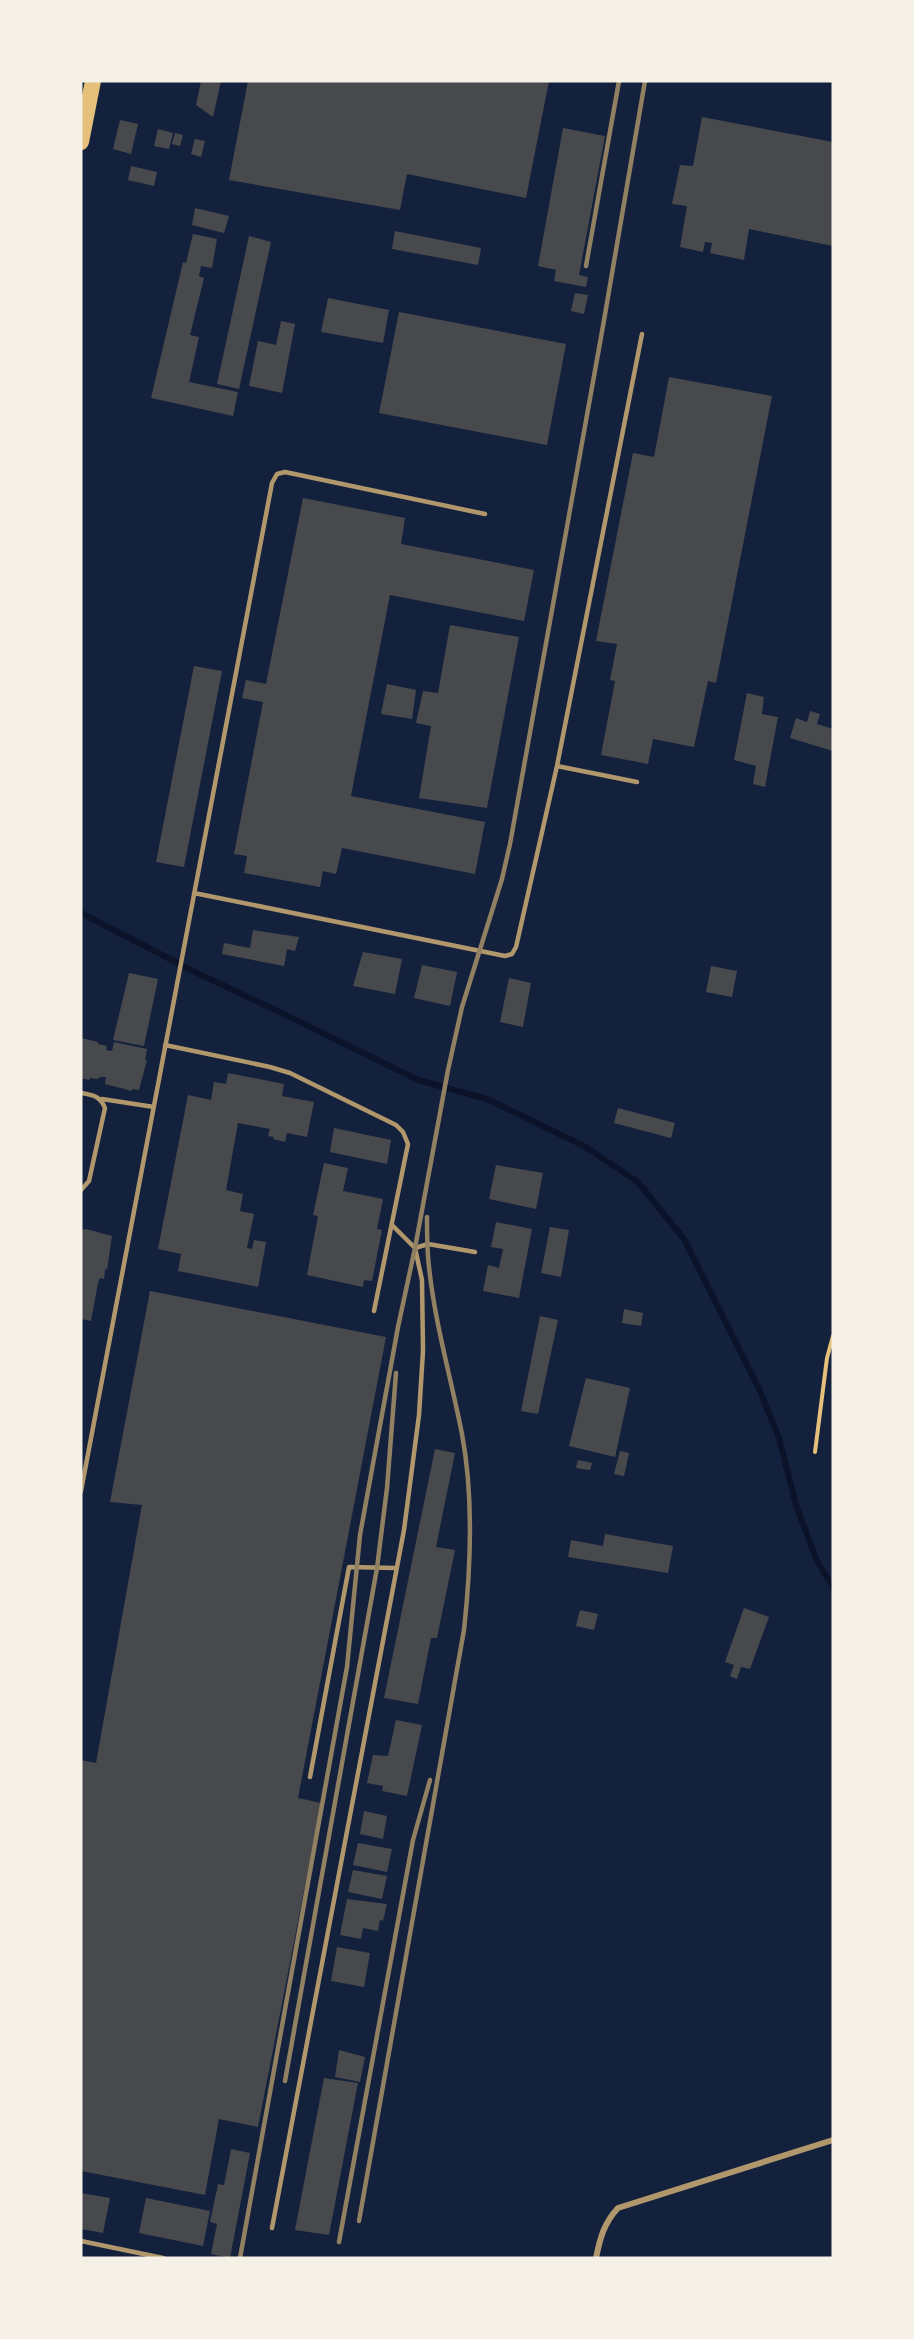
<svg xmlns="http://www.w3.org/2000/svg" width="914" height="2339" font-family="'PT Sans',sans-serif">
	<rect width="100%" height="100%" fill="#14213d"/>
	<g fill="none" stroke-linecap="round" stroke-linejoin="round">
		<path stroke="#0b132b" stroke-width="6" d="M 81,913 L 197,973 L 288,1016 L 418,1080 L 487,1099 L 584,1146 L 638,1182 L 684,1239 L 760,1391 L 779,1438 L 796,1505 L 817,1561 L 833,1587"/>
	</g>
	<path fill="#48494c" d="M 201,81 L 221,81 L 213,117 L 196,105 Z
		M 248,81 L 549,81 L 526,198 L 407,174 L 400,210 L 229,180 Z
		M 702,117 L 833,142 L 833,246 L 749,229 L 744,260 L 710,253 L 712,243 L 705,242 L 703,252 L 680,247 L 687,206 L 672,204 L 680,165 L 693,166 Z
		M 120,120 L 138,124 L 131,154 L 113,149 Z
		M 563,128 L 605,136 L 579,275 L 588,277 L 586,287 L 554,281 L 556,270 L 538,266 Z
		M 158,129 L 173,133 L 169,149 L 154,146 Z
		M 175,133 L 183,135 L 180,146 L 172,144 Z
		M 195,139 L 205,141 L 201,157 L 191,154 Z
		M 131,166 L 157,172 L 154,186 L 128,180 Z
		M 195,208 L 229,216 L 224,233 L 192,225 Z
		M 395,231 L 481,248 L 478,265 L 392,249 Z
		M 193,234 L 217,239 L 212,268 L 201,266 L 199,276 L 204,278 L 190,335 L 199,337 L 189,382 L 238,392 L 233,416 L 151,398 L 183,262 L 186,263 Z
		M 249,236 L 271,242 L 239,389 L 217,384 Z
		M 575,293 L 588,295 L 584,314 L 571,311 Z
		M 328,298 L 389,310 L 383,343 L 321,332 Z
		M 399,312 L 566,344 L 547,445 L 379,413 Z
		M 281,321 L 295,324 L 282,393 L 249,386 L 258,341 L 276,345 Z
		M 669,377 L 772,396 L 716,683 L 708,681 L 694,747 L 653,739 L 648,764 L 601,755 L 615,681 L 610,680 L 617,644 L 596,641 L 633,453 L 654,457 Z
		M 303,498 L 405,518 L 401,544 L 534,570 L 524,621 L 390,595 L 354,780 L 351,796 L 485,822 L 475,874 L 342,848 L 336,874 L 323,871 L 320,887 L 244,873 L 247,856 L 234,854 L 263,702 L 242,698 L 246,680 L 266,684 Z
		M 450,625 L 519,637 L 487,808 L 419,798 L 431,726 L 416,723 L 423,691 L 438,693 Z
		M 194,666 L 222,671 L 184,867 L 156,862 Z
		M 387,684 L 416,690 L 412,719 L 381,714 Z
		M 747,693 L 764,697 L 762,714 L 778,717 L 765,787 L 753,784 L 756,766 L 734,760 Z
		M 810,711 L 820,714 L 817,724 L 833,729 L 833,751 L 790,738 L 796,718 L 807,722 Z
		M 253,930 L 299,937 L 295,951 L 287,949 L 284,966 L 222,954 L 224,943 L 250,948 Z
		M 363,952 L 402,959 L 395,994 L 353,986 Z
		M 422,965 L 457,972 L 450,1006 L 414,998 Z
		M 711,966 L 737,971 L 732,997 L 706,992 Z
		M 129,973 L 158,979 L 144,1046 L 113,1040 Z
		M 509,978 L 531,983 L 523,1027 L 500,1022 Z
		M 81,1038 L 98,1042 L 98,1044 L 107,1046 L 106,1050 L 112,1051 L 114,1042 L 147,1049 L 145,1060 L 147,1060 L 139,1090 L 132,1089 L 132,1091 L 105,1084 L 106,1077 L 100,1077 L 98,1079 L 90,1078 L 89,1080 L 81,1078 Z
		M 228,1073 L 284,1084 L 282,1096 L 314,1102 L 307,1137 L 287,1133 L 285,1142 L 273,1139 L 274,1137 L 268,1136 L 270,1129 L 238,1123 L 226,1190 L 243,1194 L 240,1211 L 254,1214 L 247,1248 L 252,1249 L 254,1240 L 266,1242 L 258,1287 L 178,1271 L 181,1254 L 158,1249 L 188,1095 L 211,1100 L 214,1082 L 226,1084 Z
		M 618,1108 L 675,1123 L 671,1138 L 614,1123 Z
		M 334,1128 L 391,1140 L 387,1164 L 330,1152 Z
		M 324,1163 L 348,1168 L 343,1191 L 383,1199 L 377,1229 L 382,1230 L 372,1281 L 364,1280 L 363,1287 L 307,1275 L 318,1216 L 313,1215 Z
		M 496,1165 L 543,1173 L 536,1209 L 489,1199 Z
		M 496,1222 L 532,1229 L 519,1298 L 483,1291 L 488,1265 L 499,1268 L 503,1249 L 491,1247 Z
		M 550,1227 L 569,1230 L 561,1277 L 541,1273 Z
		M 86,1229 L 112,1236 L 107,1270 L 105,1269 L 104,1279 L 100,1278 L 98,1283 L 91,1321 L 81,1319 L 81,1230 Z
		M 150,1291 L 386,1337 L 298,1798 L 321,1803 L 258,2127 L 219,2119 L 205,2195 L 81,2171 L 81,1760 L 96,1763 L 142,1505 L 110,1502 Z
		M 624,1309 L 643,1313 L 641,1326 L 622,1323 Z
		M 540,1316 L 558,1320 L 538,1414 L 521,1411 Z
		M 586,1378 L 630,1388 L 615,1457 L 569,1446 Z
		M 435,1449 L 455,1453 L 436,1547 L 455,1550 L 437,1638 L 431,1638 L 418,1704 L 384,1698 Z
		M 620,1451 L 629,1453 L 624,1476 L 614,1474 Z
		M 578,1460 L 592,1463 L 590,1470 L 576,1468 Z
		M 605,1534 L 673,1546 L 668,1573 L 568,1557 L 571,1540 L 603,1546 Z
		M 744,1608 L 769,1617 L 750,1669 L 741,1667 L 737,1679 L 730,1676 L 734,1665 L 725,1662 Z
		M 580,1610 L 598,1614 L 594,1630 L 576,1626 Z
		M 396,1720 L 422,1725 L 407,1796 L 382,1791 L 383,1786 L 367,1783 L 373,1755 L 388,1756 Z
		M 364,1811 L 387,1816 L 383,1839 L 360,1834 Z
		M 358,1843 L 392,1849 L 387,1872 L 353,1865 Z
		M 353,1870 L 387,1876 L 382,1899 L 348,1892 Z
		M 347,1899 L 387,1904 L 383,1921 L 380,1920 L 378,1931 L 363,1928 L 361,1939 L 340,1935 Z
		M 337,1947 L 370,1953 L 364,1987 L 331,1981 Z
		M 339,2050 L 365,2057 L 360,2082 L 335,2077 Z
		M 324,2078 L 358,2083 L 329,2235 L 295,2230 Z
		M 231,2149 L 250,2153 L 230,2258 L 211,2254 L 217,2224 L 210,2222 L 218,2184 L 224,2185 Z
		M 81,2193 L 110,2198 L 103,2233 L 81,2229 Z
		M 146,2198 L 210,2211 L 203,2246 L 139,2233 Z"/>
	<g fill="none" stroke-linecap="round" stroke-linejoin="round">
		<path stroke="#e5c07b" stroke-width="4" d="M 815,1452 L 827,1358 L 833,1336"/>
		<path stroke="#b1986c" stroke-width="4.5" d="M 557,766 L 637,782
			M 194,893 L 505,956 L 512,954 L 516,947 L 557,766 L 642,334
			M 165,1045 L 270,1067 L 290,1073 L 396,1125 L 403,1132 L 408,1144 L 374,1311
			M 81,1093 C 93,1095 100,1096 105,1108 L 89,1181 L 81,1190
			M 102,1099 L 154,1107
			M 415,1248 L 428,1244 L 475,1252
			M 81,1491 L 272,483 L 277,474 L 285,472 L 485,514
			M 310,1777 L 349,1567 L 396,1568
			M 272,2228 L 404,1530 L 419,1415 L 423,1351 L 422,1280 L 415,1248 L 392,1225
			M 81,2241 L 163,2258"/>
		<path stroke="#b1986c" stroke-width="6" d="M 596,2258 C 600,2238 604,2223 618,2208 L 833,2140"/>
		<path stroke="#e5c07b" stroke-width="16" d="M 81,142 L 93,81"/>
		<path stroke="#918062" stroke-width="4.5" d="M 586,266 L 619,81
			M 285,2081 L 377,1568 L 387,1488 L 396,1373
			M 359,2221 L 464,1630 C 471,1566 474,1498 462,1434 C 451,1378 435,1324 429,1267 C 427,1251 427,1234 427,1217
			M 339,2242 L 413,1840 L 430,1780
			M 240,2258 L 347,1667 L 360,1535 L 398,1327 L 415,1248 L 448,1070 L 462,1007 L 502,879 L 510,844 L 603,326 L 645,81"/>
	</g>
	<rect width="914" height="2339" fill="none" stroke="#f6f1e7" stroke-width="165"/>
</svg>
